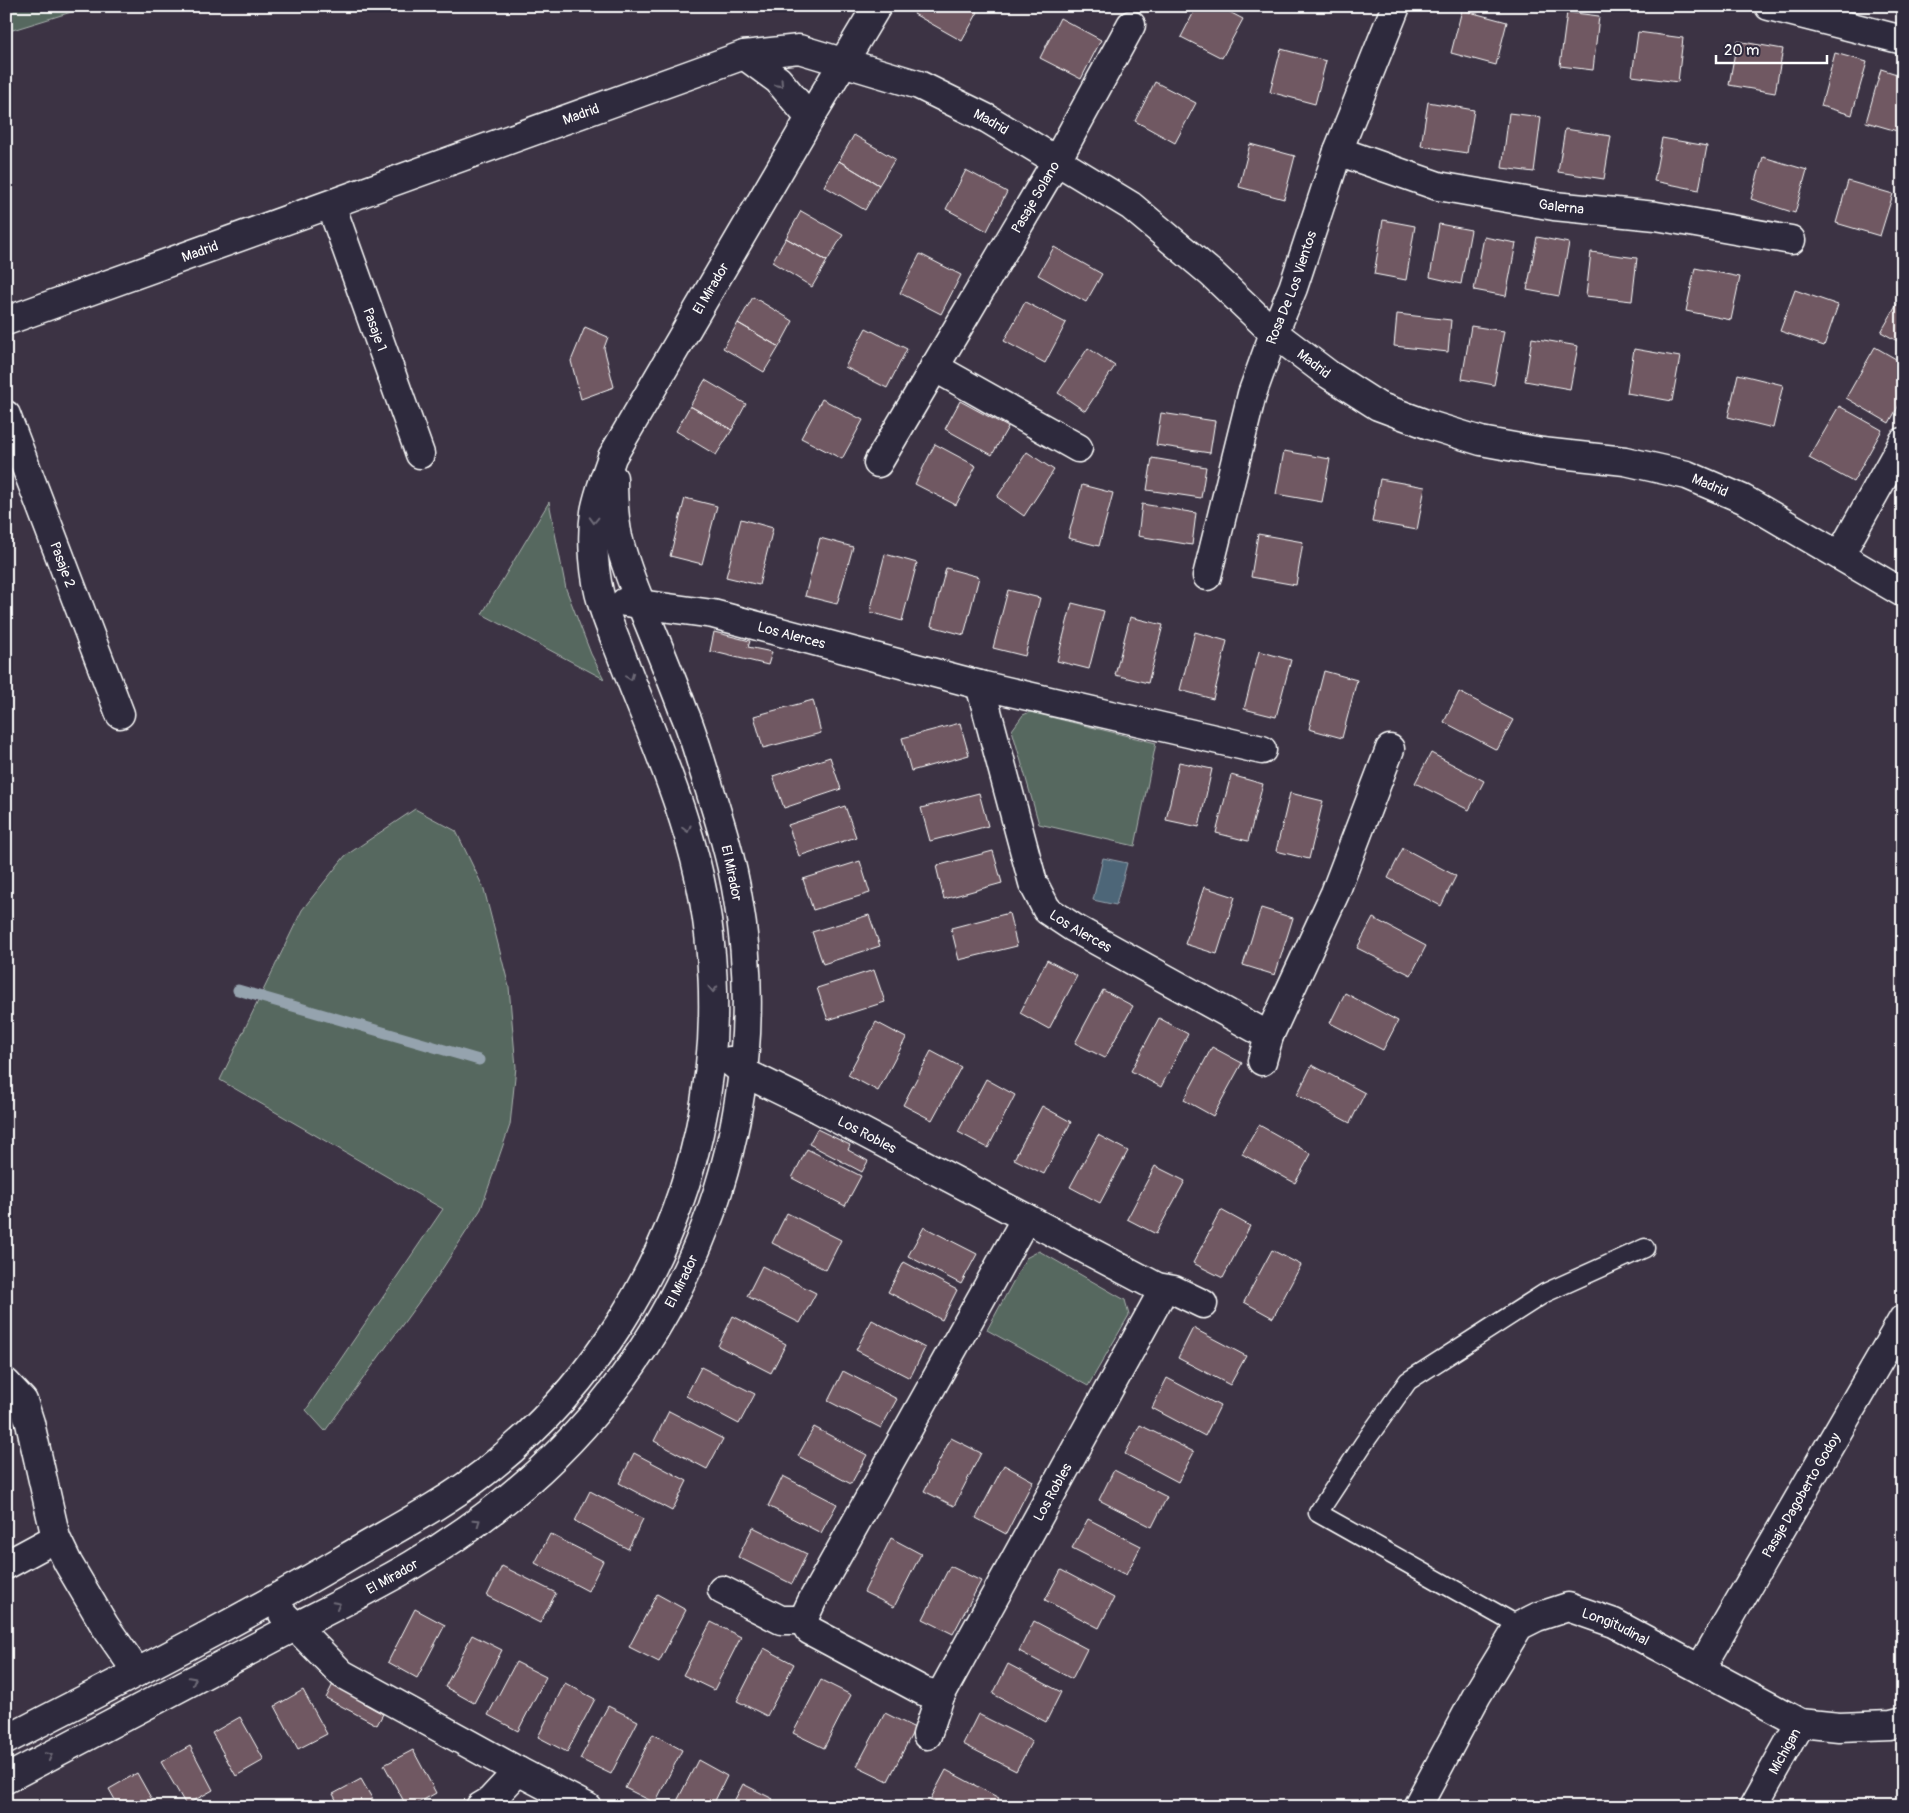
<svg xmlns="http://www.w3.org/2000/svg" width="1909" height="1813" font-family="Pangolin,sans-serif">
	<rect width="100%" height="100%" fill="#3c3344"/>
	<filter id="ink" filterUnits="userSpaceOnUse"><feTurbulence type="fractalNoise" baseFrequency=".02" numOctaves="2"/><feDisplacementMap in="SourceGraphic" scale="10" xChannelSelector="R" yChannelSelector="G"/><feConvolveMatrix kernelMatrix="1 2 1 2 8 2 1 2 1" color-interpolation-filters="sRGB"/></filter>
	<g filter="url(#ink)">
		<path fill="#56675f" stroke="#aab3af" d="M 6,6 L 91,6 L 6,32 Z
			M 549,502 L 566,589 L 591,654 L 604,679 L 482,614 Z
			M 1030,712 L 1156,743 L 1135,846 L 1039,824 L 1012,730 L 1023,715 Z
			M 415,809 L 456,831 L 484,889 L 509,987 L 516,1067 L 510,1125 L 481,1209 L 437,1277 L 325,1431 L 306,1410 L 443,1209 L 220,1080 L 302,910 L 345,856 Z
			M 1039,1251 L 1125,1300 L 1129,1315 L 1088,1386 L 987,1330 L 1026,1258 Z"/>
		<path fill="#4e6678" stroke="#95a3ae" d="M 1103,858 L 1127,863 L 1116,905 L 1093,900 Z"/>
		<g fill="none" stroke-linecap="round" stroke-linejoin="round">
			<path stroke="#95a3ae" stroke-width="11" d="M 238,990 L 479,1060"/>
		</g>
		<path fill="#705962" stroke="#fff" d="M 918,6 L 966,6 L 978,12 L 962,41 L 914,14 Z
			M 1197,6 L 1218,6 L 1243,19 L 1222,58 L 1181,37 Z
			M 1462,10 L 1507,22 L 1496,65 L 1451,53 Z
			M 1567,12 L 1599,16 L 1593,70 L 1560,66 Z
			M 1060,18 L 1101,40 L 1081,79 L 1040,58 Z
			M 1638,32 L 1683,38 L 1678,82 L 1632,76 Z
			M 1737,41 L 1783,49 L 1775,93 L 1729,85 Z
			M 1281,49 L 1326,61 L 1315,104 L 1270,92 Z
			M 1835,53 L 1867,62 L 1852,115 L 1821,106 Z
			M 1881,69 L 1903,76 L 1903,110 L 1897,131 L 1866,122 Z
			M 1155,82 L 1196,103 L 1175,143 L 1135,121 Z
			M 1428,102 L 1474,110 L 1467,153 L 1421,146 Z
			M 1509,113 L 1541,117 L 1534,172 L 1502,168 Z
			M 1565,129 L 1611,136 L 1604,179 L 1558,172 Z
			M 854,135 L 895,159 L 879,185 L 839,161 Z
			M 1662,138 L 1707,146 L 1699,190 L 1654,181 Z
			M 1250,144 L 1295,156 L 1284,199 L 1239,187 Z
			M 1763,157 L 1807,170 L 1795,213 L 1751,199 Z
			M 839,161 L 879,185 L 865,210 L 824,186 Z
			M 966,170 L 1007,192 L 987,231 L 946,209 Z
			M 1848,181 L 1893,194 L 1880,236 L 1836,223 Z
			M 801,211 L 843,235 L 827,261 L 786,238 Z
			M 1383,220 L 1415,226 L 1406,280 L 1374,274 Z
			M 1439,224 L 1471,230 L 1461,284 L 1430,277 Z
			M 1484,237 L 1516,243 L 1506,296 L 1474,290 Z
			M 1537,237 L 1569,243 L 1559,296 L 1527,290 Z
			M 786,238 L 827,261 L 812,287 L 772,262 Z
			M 1054,247 L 1102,274 L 1086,302 L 1038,275 Z
			M 1591,252 L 1637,258 L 1632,301 L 1586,296 Z
			M 920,254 L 961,275 L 941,314 L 900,293 Z
			M 1695,268 L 1740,277 L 1731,320 L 1686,311 Z
			M 1795,290 L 1838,305 L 1824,346 L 1780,331 Z
			M 1903,294 L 1903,344 L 1881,332 Z
			M 753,297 L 793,321 L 779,347 L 738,323 Z
			M 1025,302 L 1066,323 L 1045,363 L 1004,341 Z
			M 1397,314 L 1451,320 L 1448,352 L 1394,346 Z
			M 738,323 L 779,347 L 764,372 L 723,348 Z
			M 1471,326 L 1504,331 L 1494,385 L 1462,379 Z
			M 585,327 L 608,337 L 604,348 L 614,387 L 581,399 L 571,361 Z
			M 866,328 L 907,349 L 887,388 L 845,367 Z
			M 1532,338 L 1578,346 L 1570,389 L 1525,381 Z
			M 1875,347 L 1903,363 L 1903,398 L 1889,423 L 1846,398 Z
			M 1088,348 L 1115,366 L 1085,411 L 1058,393 Z
			M 1634,349 L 1680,357 L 1672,401 L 1627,393 Z
			M 1738,374 L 1783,385 L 1773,428 L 1728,417 Z
			M 705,380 L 746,404 L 732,430 L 690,406 Z
			M 822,399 L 863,420 L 842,459 L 801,438 Z
			M 960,401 L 1008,427 L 992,455 L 945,429 Z
			M 690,406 L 732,430 L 716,455 L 676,431 Z
			M 1839,406 L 1882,430 L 1853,482 L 1809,458 Z
			M 1161,413 L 1215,421 L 1210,453 L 1156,445 Z
			M 935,444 L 976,466 L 956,505 L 915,484 Z
			M 1284,451 L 1330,459 L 1322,502 L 1276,494 Z
			M 1027,452 L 1054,470 L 1024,516 L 997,497 Z
			M 1152,458 L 1206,467 L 1201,498 L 1147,490 Z
			M 1380,479 L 1425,487 L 1417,530 L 1372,522 Z
			M 1082,485 L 1113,493 L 1099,546 L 1068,538 Z
			M 685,498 L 717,506 L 702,564 L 670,556 Z
			M 1142,504 L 1196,513 L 1192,545 L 1138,536 Z
			M 741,519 L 773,528 L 759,585 L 726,577 Z
			M 1258,534 L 1303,542 L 1296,585 L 1251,577 Z
			M 820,538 L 853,547 L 837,604 L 805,596 Z
			M 885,554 L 917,563 L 902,621 L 870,612 Z
			M 946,568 L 979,577 L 964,635 L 931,626 Z
			M 1008,590 L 1040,598 L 1025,656 L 993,648 Z
			M 1072,603 L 1104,611 L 1089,669 L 1057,661 Z
			M 1130,617 L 1163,625 L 1148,683 L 1115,675 Z
			M 714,632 L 750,641 L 748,647 L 772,652 L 768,665 L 710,651 Z
			M 1195,632 L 1227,641 L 1213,699 L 1180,690 Z
			M 1259,651 L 1291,660 L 1276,717 L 1244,709 Z
			M 1324,671 L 1357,680 L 1342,738 L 1309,729 Z
			M 1459,692 L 1513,720 L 1497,750 L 1444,722 Z
			M 813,700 L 821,733 L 763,748 L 754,716 Z
			M 960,723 L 969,755 L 911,771 L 902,738 Z
			M 1431,753 L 1484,781 L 1469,810 L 1415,783 Z
			M 830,757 L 841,789 L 784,808 L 773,776 Z
			M 1179,762 L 1212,769 L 1199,827 L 1166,820 Z
			M 1231,775 L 1263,784 L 1248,841 L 1216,833 Z
			M 979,793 L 988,826 L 930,841 L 921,808 Z
			M 1290,793 L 1323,801 L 1309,859 L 1276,851 Z
			M 845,806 L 856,837 L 799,856 L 788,825 Z
			M 1403,848 L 1456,876 L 1441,906 L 1388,878 Z
			M 993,851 L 1002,883 L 944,899 L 936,866 Z
			M 860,861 L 870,893 L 813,910 L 803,879 Z
			M 1204,887 L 1235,897 L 1217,954 L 1185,944 Z
			M 1261,908 L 1293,918 L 1275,975 L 1243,965 Z
			M 1009,913 L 1017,946 L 959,960 L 951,928 Z
			M 869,915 L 880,946 L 823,964 L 812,932 Z
			M 1373,918 L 1426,946 L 1411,975 L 1357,948 Z
			M 1047,960 L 1077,976 L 1049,1029 L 1020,1013 Z
			M 874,970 L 885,1002 L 828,1020 L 817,988 Z
			M 1103,990 L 1133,1006 L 1105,1058 L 1075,1043 Z
			M 1345,993 L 1398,1021 L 1383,1050 L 1330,1023 Z
			M 1159,1018 L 1188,1034 L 1161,1087 L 1131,1071 Z
			M 876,1022 L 906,1038 L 878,1091 L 848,1075 Z
			M 1212,1047 L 1242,1063 L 1213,1116 L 1184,1100 Z
			M 931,1051 L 961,1067 L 932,1120 L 903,1105 Z
			M 1312,1065 L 1365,1093 L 1350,1123 L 1297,1095 Z
			M 986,1079 L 1015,1095 L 988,1148 L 958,1132 Z
			M 1042,1106 L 1071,1122 L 1044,1174 L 1014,1159 Z
			M 1259,1125 L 1311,1154 L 1295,1183 L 1242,1154 Z
			M 817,1129 L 850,1145 L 848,1150 L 868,1161 L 862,1172 L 809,1144 Z
			M 1098,1135 L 1128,1151 L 1100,1203 L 1070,1187 Z
			M 807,1149 L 861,1176 L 845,1206 L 792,1178 Z
			M 1155,1166 L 1185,1181 L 1156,1234 L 1127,1219 Z
			M 1221,1210 L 1250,1226 L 1223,1278 L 1193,1263 Z
			M 787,1213 L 841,1240 L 826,1270 L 772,1243 Z
			M 924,1227 L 977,1254 L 961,1284 L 908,1256 Z
			M 1272,1250 L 1301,1265 L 1273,1318 L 1244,1302 Z
			M 904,1262 L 957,1290 L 942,1320 L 888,1292 Z
			M 762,1266 L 816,1293 L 800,1323 L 747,1296 Z
			M 733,1316 L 786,1344 L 771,1373 L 718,1346 Z
			M 872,1320 L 925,1348 L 910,1378 L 856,1350 Z
			M 1193,1328 L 1246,1356 L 1230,1385 L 1178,1358 Z
			M 701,1367 L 755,1394 L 739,1424 L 686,1396 Z
			M 843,1371 L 897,1399 L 881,1428 L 828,1401 Z
			M 1167,1378 L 1220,1406 L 1205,1436 L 1152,1408 Z
			M 669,1411 L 723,1439 L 707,1469 L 654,1441 Z
			M 1140,1425 L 1194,1452 L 1178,1482 L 1125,1454 Z
			M 814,1427 L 867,1455 L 851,1484 L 798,1456 Z
			M 951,1438 L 981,1453 L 954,1506 L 924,1491 Z
			M 634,1453 L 687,1481 L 672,1511 L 619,1483 Z
			M 1004,1465 L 1033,1481 L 1006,1534 L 976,1518 Z
			M 1114,1470 L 1167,1497 L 1152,1527 L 1099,1500 Z
			M 783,1476 L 837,1504 L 821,1533 L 768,1506 Z
			M 590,1491 L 643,1519 L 628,1549 L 575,1521 Z
			M 1088,1519 L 1141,1546 L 1126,1575 L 1072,1548 Z
			M 753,1527 L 807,1554 L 792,1584 L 738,1557 Z
			M 550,1534 L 603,1561 L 588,1591 L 535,1563 Z
			M 891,1538 L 921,1554 L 894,1607 L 864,1592 Z
			M 502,1566 L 556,1593 L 540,1623 L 487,1596 Z
			M 950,1566 L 981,1581 L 953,1634 L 923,1619 Z
			M 1061,1570 L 1114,1598 L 1099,1628 L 1045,1600 Z
			M 657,1594 L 686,1610 L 659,1662 L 629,1647 Z
			M 415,1609 L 445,1625 L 417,1678 L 388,1662 Z
			M 1034,1621 L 1087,1649 L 1072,1679 L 1019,1651 Z
			M 711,1622 L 741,1637 L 714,1690 L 683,1675 Z
			M 472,1635 L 502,1650 L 474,1703 L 445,1687 Z
			M 764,1648 L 794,1664 L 767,1716 L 737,1701 Z
			M 516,1662 L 546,1677 L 518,1731 L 488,1715 Z
			M 1008,1664 L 1061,1692 L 1046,1722 L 993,1694 Z
			M 335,1680 L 366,1696 L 363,1703 L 383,1714 L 377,1725 L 326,1698 Z
			M 821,1680 L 851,1695 L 824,1748 L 793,1733 Z
			M 565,1683 L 595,1699 L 567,1752 L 538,1737 Z
			M 303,1690 L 327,1734 L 298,1749 L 275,1706 Z
			M 608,1706 L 638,1721 L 611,1774 L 580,1759 Z
			M 885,1713 L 915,1728 L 888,1781 L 857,1766 Z
			M 978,1714 L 1032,1741 L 1016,1771 L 963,1744 Z
			M 240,1717 L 264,1760 L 236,1776 L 212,1733 Z
			M 653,1734 L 682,1750 L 655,1803 L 625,1788 Z
			M 190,1746 L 213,1790 L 186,1805 L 161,1762 Z
			M 413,1750 L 436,1793 L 411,1807 L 407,1807 L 384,1765 Z
			M 698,1760 L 727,1776 L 712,1807 L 674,1807 Z
			M 946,1770 L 999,1798 L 995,1807 L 944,1807 L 930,1800 Z
			M 137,1773 L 156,1807 L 119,1807 L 109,1789 Z
			M 361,1779 L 377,1807 L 340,1807 L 333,1794 Z
			M 743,1784 L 773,1799 L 768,1807 L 731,1807 Z"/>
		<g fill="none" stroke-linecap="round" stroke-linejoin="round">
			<defs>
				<path id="lane" d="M 1519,1626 L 1318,1513 L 1364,1443 L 1408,1381 L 1545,1293 L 1645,1248"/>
				<g id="street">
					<path d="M 1769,6 L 1903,40"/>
					<path d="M 744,55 L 778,80 L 810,118"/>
					<path id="s1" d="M 1338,151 L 1438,186 L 1554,206 L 1656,216 L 1791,240"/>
					<path id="s2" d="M 331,205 L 420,454"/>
					<path d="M 934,367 L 1078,448"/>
					<path id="s3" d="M 6,415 L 120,714"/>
					<path id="s4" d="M 878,463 L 1057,160 L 1131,25"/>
					<path d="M 1840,555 L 1903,442"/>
					<path id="s5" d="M 1207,576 L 1252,394 L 1274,333 L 1293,288 L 1338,151 L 1396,6"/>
					<path id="s6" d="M 625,602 L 713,614 L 980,685 L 1262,750"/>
					<path id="s7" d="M 980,685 L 1033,883 L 1047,910 L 1074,928 L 1269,1036"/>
					<path id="s8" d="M 730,1061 L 743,1072 L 819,1109 L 1157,1287 L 1174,1290 L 1203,1304"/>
					<path d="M 1262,1061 L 1269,1036 L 1335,893 L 1390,749"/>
					<path d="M 6,1383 L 23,1401 L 30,1423 L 56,1538 L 68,1563 L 105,1626 L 137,1672"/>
					<path d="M 6,1565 L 56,1538"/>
					<path d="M 722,1590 L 781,1620 L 803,1620"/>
					<path d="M 283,1614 L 342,1674 L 518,1771 L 587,1807"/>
					<path d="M 803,1620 L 812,1601 L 1026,1218"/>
					<path d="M 803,1620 L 809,1630 L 923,1691 L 940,1696"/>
					<path id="s9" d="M 1700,1669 L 1903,1319"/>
					<path id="s10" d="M 927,1735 L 940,1696 L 1159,1298 L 1157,1287"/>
					<path id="s11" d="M 6,1740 C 120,1681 234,1624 344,1559 C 391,1531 441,1506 485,1472 C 593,1387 669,1267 699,1133 C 722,1031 717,922 684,821 C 668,769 645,717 625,665 C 618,645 608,624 602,603 C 594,578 591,538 595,512 C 598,494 606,475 612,457 L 810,118 L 877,6"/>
					<path id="s12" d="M 6,1779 C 96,1731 187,1684 277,1636 C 322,1613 368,1591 412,1565 C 554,1481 656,1365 712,1209 C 746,1111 756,1002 738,899 C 732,860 720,822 708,784 C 700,760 694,735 684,712 C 671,677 657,643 643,609 C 633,585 624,562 618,537 C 614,518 613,498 613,478"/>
					<path d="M 480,1807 L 490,1801 L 518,1771"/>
					<path id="s13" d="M 1417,1807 L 1477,1695 L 1519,1626 L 1537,1617 L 1568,1607 L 1614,1623 L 1800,1723 L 1839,1727 L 1891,1725 L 1903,1722"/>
					<path id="s14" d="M 1753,1807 L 1800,1723"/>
				</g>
				<g id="secondary">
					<path id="s15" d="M 6,321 L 686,76 L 744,55 L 799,49 L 919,85 L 988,119 L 1131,206 L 1212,274 L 1274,333 L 1328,374 L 1378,406 L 1429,425 L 1481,441 L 1542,452 L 1625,461 L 1687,475 L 1743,499 L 1903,593"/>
				</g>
			</defs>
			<use href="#lane" stroke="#fff" stroke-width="21"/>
			<use href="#street" stroke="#fff" stroke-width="31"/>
			<use href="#secondary" stroke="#fff" stroke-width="31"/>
			<use href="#lane" stroke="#2f2a3d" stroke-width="18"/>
			<use href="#street" stroke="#2f2a3d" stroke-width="28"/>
			<use href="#secondary" stroke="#2f2a3d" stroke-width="28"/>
		</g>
		<defs><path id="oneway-chevron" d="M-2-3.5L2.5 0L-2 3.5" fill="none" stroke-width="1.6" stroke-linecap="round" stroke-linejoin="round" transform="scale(1.25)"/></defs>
		<g stroke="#6d6a77">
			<use href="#oneway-chevron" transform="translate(780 84) rotate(47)"/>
			<use href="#oneway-chevron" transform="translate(594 520) rotate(92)"/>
			<use href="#oneway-chevron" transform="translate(630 677) rotate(69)"/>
			<use href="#oneway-chevron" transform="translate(687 829) rotate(75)"/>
			<use href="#oneway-chevron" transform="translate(713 989) rotate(88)"/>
			<use href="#oneway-chevron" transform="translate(477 1522) rotate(-35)"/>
			<use href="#oneway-chevron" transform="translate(337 1605) rotate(-28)"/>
			<use href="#oneway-chevron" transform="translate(193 1680) rotate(-28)"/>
			<use href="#oneway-chevron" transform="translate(49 1756) rotate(-28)"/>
		</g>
	</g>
	<g text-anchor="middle" stroke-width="4" stroke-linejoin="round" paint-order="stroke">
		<g font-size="14" fill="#fff" stroke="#2f2a3d">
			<text dy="5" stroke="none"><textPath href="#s15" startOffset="611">Madrid</textPath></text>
			<text dy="5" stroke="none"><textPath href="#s15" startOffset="1046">Madrid</textPath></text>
			<text dy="5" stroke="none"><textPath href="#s4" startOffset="309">Pasaje Solano</textPath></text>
			<text dy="5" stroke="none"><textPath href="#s1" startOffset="231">Galerna</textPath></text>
			<text dy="5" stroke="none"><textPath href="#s15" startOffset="206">Madrid</textPath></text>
			<text dy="5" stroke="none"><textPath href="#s11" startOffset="1852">El Mirador</textPath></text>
			<text dy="5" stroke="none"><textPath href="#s5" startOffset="301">Rosa De Los Vientos</textPath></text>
			<text dy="5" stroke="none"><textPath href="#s2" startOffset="132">Pasaje 1</textPath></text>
			<text dy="5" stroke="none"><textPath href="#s15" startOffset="1451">Madrid</textPath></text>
			<text dy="5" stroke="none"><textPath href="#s15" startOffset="1871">Madrid</textPath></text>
			<text dy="5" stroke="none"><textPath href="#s3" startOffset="160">Pasaje 2</textPath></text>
			<text dy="5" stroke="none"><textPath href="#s6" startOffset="170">Los Alerces</textPath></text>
			<text transform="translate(732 873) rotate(78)" y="5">El Mirador</text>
			<text dy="5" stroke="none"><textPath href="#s7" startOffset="275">Los Alerces</textPath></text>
			<text dy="5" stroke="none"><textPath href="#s8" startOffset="156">Los Robles</textPath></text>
			<text dy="5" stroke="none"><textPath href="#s12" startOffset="856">El Mirador</textPath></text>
			<text dy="5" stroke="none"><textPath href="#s10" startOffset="274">Los Robles</textPath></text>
			<text dy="5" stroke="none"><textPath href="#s9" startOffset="201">Pasaje Dagoberto Godoy</textPath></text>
			<text dy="5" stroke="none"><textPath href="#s12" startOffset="436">El Mirador</textPath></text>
			<text dy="5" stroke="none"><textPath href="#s13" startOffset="312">Longitudinal</textPath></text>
			<text dy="5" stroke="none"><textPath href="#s14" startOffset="64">Michigan</textPath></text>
		</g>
	</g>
	<rect width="1909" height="1813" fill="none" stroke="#2f2a3d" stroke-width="25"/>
	<rect x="12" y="12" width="1884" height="1788" fill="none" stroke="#fff" stroke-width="2" filter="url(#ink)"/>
	<path d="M1716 55v8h111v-8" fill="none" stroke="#ffffff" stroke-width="2.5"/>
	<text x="1724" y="55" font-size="15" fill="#ffffff" stroke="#2f2a3d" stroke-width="4" paint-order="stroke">20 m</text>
</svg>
